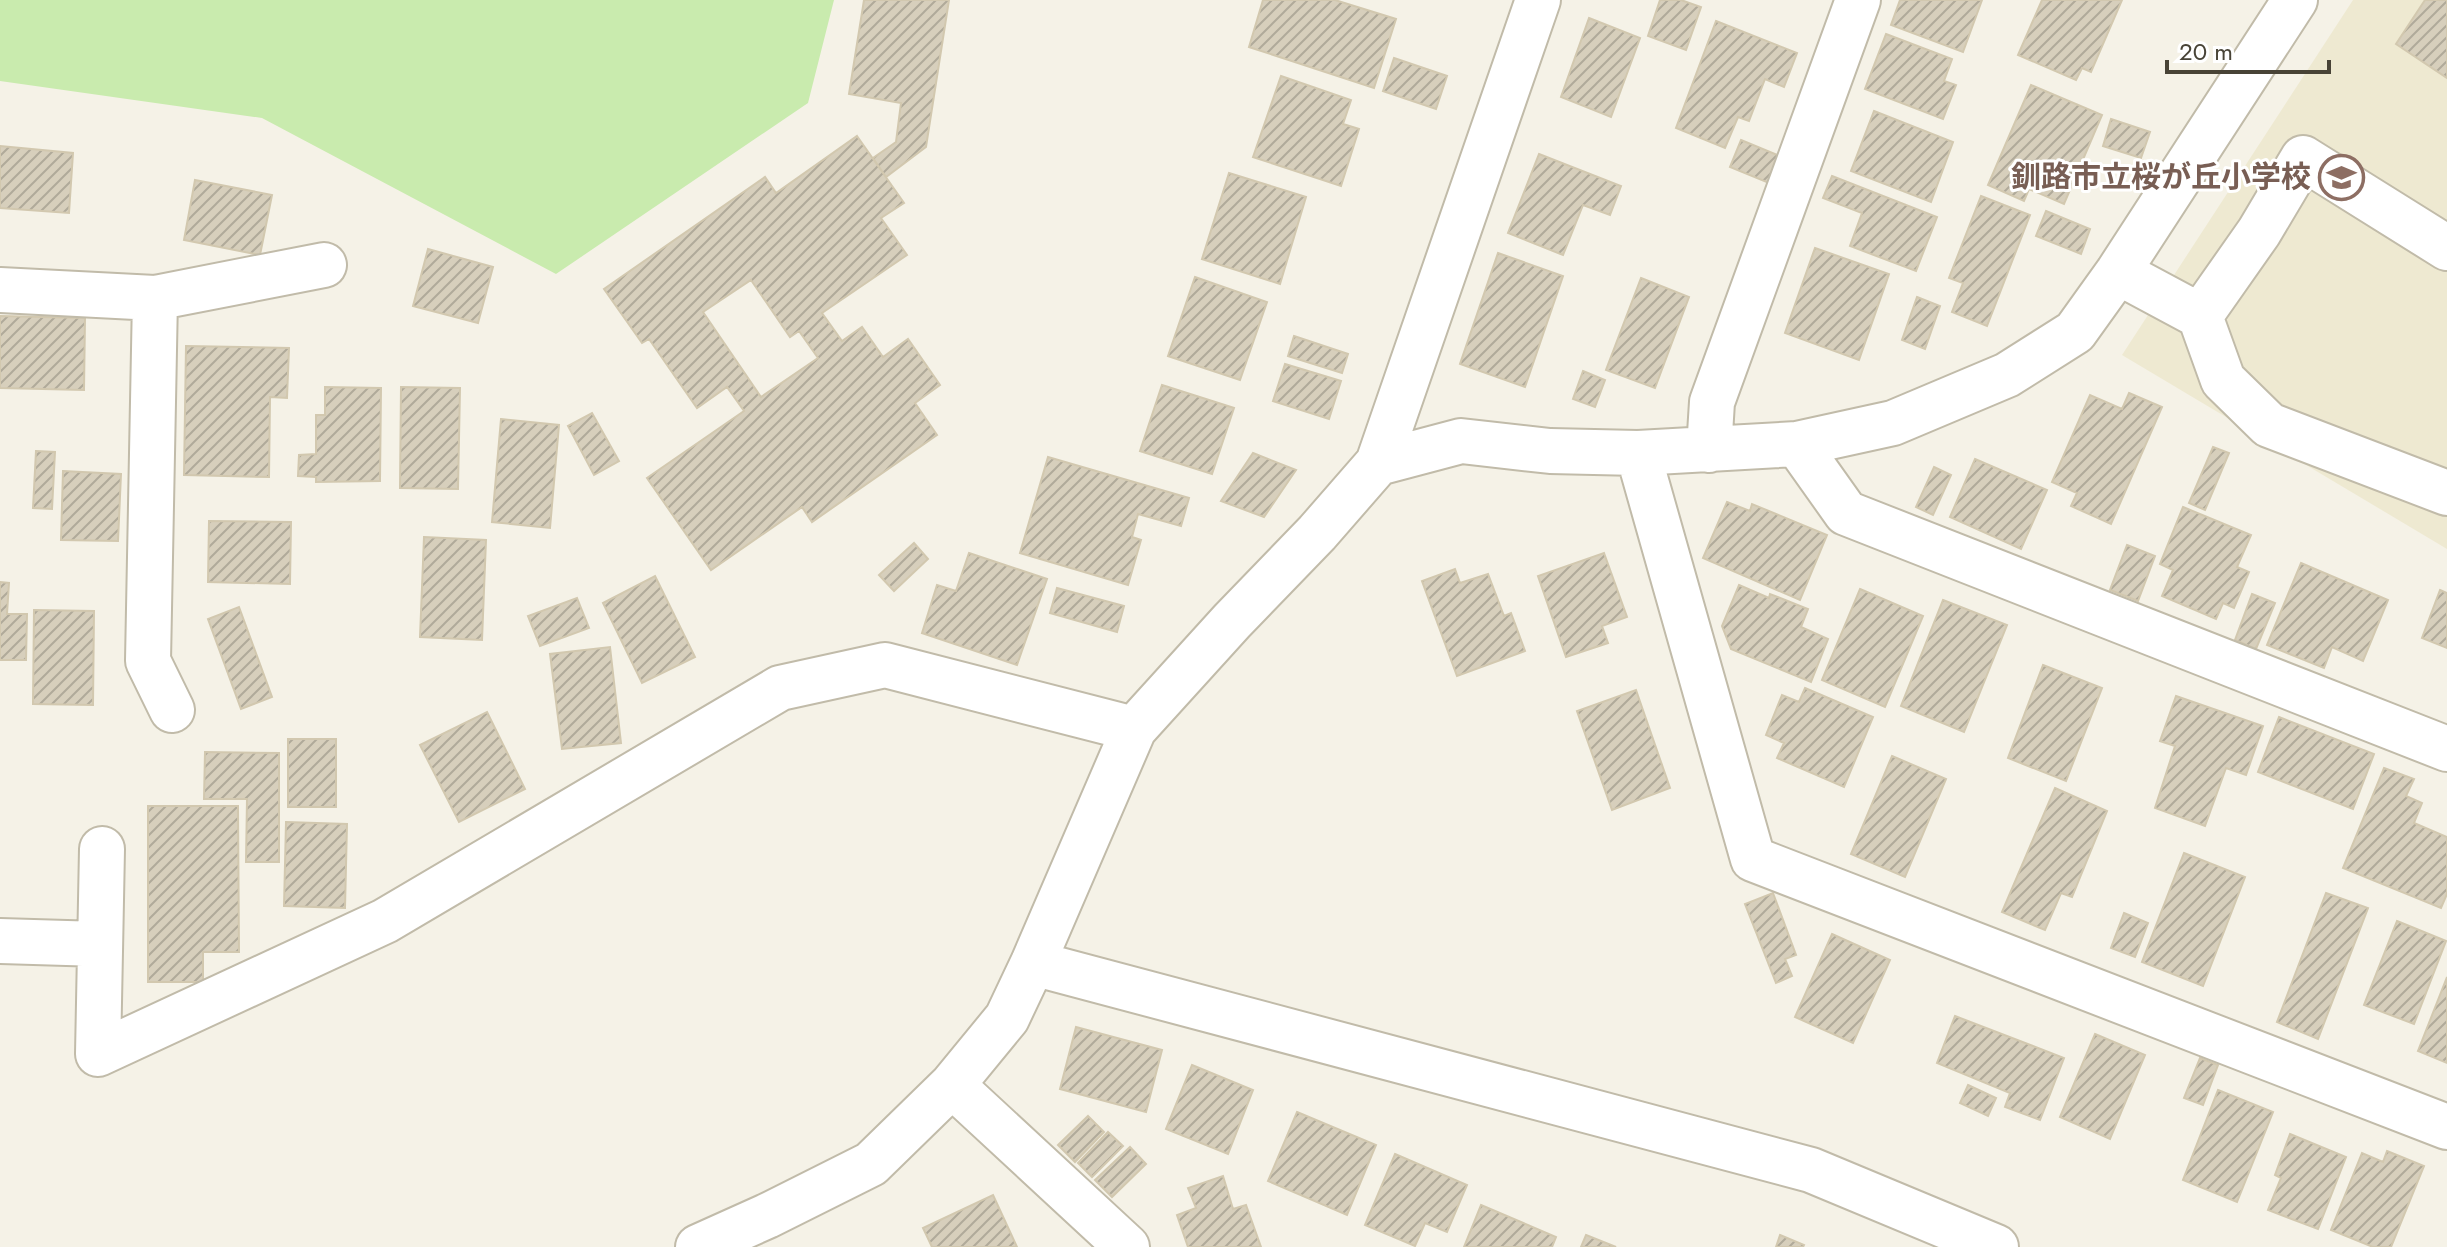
<svg xmlns="http://www.w3.org/2000/svg" width="2447" height="1247" font-family="Jost,'Noto Sans JP',sans-serif">
	<defs>
		<pattern id="building-hatch" width="6" height="6" patternUnits="userSpaceOnUse" patternTransform="scale(2)"><rect width="6" height="6" fill="#d7cfbc"/><path d="M-1 1l2-2M0 6l6-6M5 7l2-2" fill="none" stroke="#b0aa9a"/></pattern>
	</defs>
	<rect width="100%" height="100%" fill="#f5f2e7"/>
	<path fill="#eee9d1" d="M 2353,0 L 2447,0 L 2447,549 L 2122,355 Z"/>
	<path fill="#c9ebae" d="M 0,0 L 834,0 L 808,103 L 556,274 L 262,118 L 0,81 Z"/>
	<path fill="url(#building-hatch)" stroke="#d2c8af" stroke-width="2" fill-rule="evenodd" d="M 864,0 L 949,0 L 926,147 L 886,177 L 873,158 L 896,142 L 901,103 L 849,94 Z
		M 1263,0 L 1335,0 L 1396,19 L 1374,88 L 1249,47 Z
		M 1660,0 L 1681,0 L 1701,7 L 1686,50 L 1648,36 Z
		M 1900,0 L 1982,0 L 1963,52 L 1891,25 Z
		M 2042,0 L 2122,0 L 2091,72 L 2082,68 L 2076,80 L 2018,55 Z
		M 2425,0 L 2447,0 L 2447,78 L 2396,44 Z
		M 1589,18 L 1640,38 L 1611,117 L 1561,97 Z
		M 1716,21 L 1797,53 L 1784,87 L 1765,79 L 1749,121 L 1738,117 L 1725,148 L 1676,128 Z
		M 1886,34 L 1952,59 L 1944,81 L 1956,85 L 1943,119 L 1865,89 Z
		M 1394,58 L 1447,76 L 1436,109 L 1383,91 Z
		M 1281,76 L 1351,100 L 1343,124 L 1359,129 L 1341,186 L 1253,157 Z
		M 2031,85 L 2102,115 L 2064,204 L 2029,189 L 2024,201 L 1988,185 Z
		M 1874,111 L 1953,142 L 1931,202 L 1851,171 Z
		M 2111,119 L 2150,132 L 2141,158 L 2103,146 Z
		M 857,136 L 904,203 L 881,218 L 907,255 L 822,313 L 842,341 L 862,327 L 883,357 L 908,339 L 940,385 L 915,403 L 937,435 L 812,522 L 802,507 L 711,570 L 647,478 L 744,411 L 727,387 L 697,408 L 649,339 L 642,343 L 604,289 L 765,177 L 776,193 ZM 751,280 L 790,337 L 799,331 L 818,358 L 761,397 L 703,312 Z
		M 1741,140 L 1780,156 L 1769,183 L 1730,167 Z
		M 0,146 L 73,153 L 69,213 L 0,208 Z
		M 1539,154 L 1621,186 L 1610,215 L 1583,205 L 1563,255 L 1508,233 Z
		M 1229,173 L 1306,197 L 1280,284 L 1202,259 Z
		M 1832,176 L 1937,217 L 1916,271 L 1850,246 L 1862,213 L 1823,198 Z
		M 195,180 L 272,195 L 260,255 L 184,240 Z
		M 1981,196 L 2030,215 L 1987,326 L 1952,312 L 1963,283 L 1949,278 Z
		M 2046,211 L 2090,229 L 2081,254 L 2036,236 Z
		M 1815,248 L 1889,274 L 1859,360 L 1785,333 Z
		M 428,249 L 493,267 L 478,323 L 413,306 Z
		M 1498,253 L 1563,276 L 1525,387 L 1460,364 Z
		M 1195,277 L 1267,302 L 1240,380 L 1168,356 Z
		M 1641,278 L 1689,297 L 1655,388 L 1606,370 Z
		M 1917,297 L 1940,306 L 1925,349 L 1902,340 Z
		M 0,316 L 85,318 L 84,390 L 0,388 Z
		M 1294,336 L 1348,354 L 1342,373 L 1288,356 Z
		M 186,346 L 289,348 L 287,398 L 270,397 L 269,477 L 184,475 Z
		M 1285,364 L 1341,381 L 1329,419 L 1273,401 Z
		M 1583,371 L 1605,380 L 1595,407 L 1573,399 Z
		M 1162,385 L 1234,408 L 1212,474 L 1140,451 Z
		M 325,387 L 381,388 L 380,481 L 316,482 L 316,477 L 298,476 L 299,455 L 316,454 L 316,415 L 325,415 Z
		M 401,387 L 460,388 L 458,489 L 400,488 Z
		M 2129,393 L 2162,407 L 2111,524 L 2071,506 L 2077,493 L 2052,482 L 2090,395 L 2122,409 Z
		M 592,413 L 619,461 L 594,475 L 568,426 Z
		M 501,419 L 559,425 L 550,528 L 492,522 Z
		M 2213,447 L 2229,453 L 2205,510 L 2189,503 Z
		M 36,451 L 55,452 L 52,509 L 33,508 Z
		M 1253,453 L 1296,470 L 1264,517 L 1221,501 Z
		M 1048,457 L 1189,498 L 1181,526 L 1138,514 L 1132,537 L 1141,540 L 1128,585 L 1020,553 Z
		M 1975,459 L 2047,490 L 2021,549 L 1950,517 Z
		M 1934,467 L 1951,475 L 1933,515 L 1916,507 Z
		M 63,471 L 121,474 L 118,541 L 61,540 Z
		M 1727,502 L 1750,511 L 1752,504 L 1827,535 L 1800,600 L 1703,558 Z
		M 2183,507 L 2251,535 L 2237,567 L 2249,572 L 2234,608 L 2223,603 L 2216,619 L 2162,596 L 2173,570 L 2160,564 Z
		M 209,521 L 291,522 L 290,584 L 208,582 Z
		M 424,537 L 486,540 L 482,640 L 420,637 Z
		M 914,543 L 928,559 L 894,591 L 879,575 Z
		M 2127,545 L 2155,556 L 2138,601 L 2110,590 Z
		M 969,553 L 1047,579 L 1017,665 L 922,633 L 937,585 L 956,591 Z
		M 1604,553 L 1627,617 L 1602,626 L 1608,643 L 1566,657 L 1538,576 Z
		M 2301,563 L 2388,600 L 2363,661 L 2332,647 L 2324,668 L 2267,645 Z
		M 1455,569 L 1460,583 L 1488,574 L 1504,616 L 1511,613 L 1525,651 L 1457,676 L 1422,581 Z
		M 655,576 L 695,657 L 642,683 L 603,603 Z
		M 0,582 L 9,583 L 7,614 L 27,614 L 26,660 L 0,660 Z
		M 1739,585 L 1769,598 L 1770,594 L 1808,609 L 1801,627 L 1828,639 L 1811,682 L 1731,649 L 1722,626 Z
		M 1057,588 L 1124,606 L 1117,632 L 1050,613 Z
		M 1860,589 L 1923,616 L 1885,707 L 1822,680 Z
		M 2440,590 L 2447,593 L 2447,648 L 2422,638 Z
		M 2252,594 L 2275,603 L 2256,649 L 2235,640 Z
		M 577,598 L 589,628 L 540,646 L 528,616 Z
		M 1943,600 L 2007,625 L 1964,732 L 1901,706 Z
		M 239,607 L 272,697 L 241,709 L 208,619 Z
		M 34,610 L 94,611 L 93,705 L 33,704 Z
		M 610,647 L 621,743 L 562,749 L 550,654 Z
		M 2043,665 L 2102,688 L 2066,781 L 2008,758 Z
		M 1805,688 L 1873,717 L 1844,787 L 1777,758 L 1784,743 L 1766,735 L 1782,695 L 1799,702 Z
		M 1636,690 L 1670,788 L 1612,810 L 1577,711 Z
		M 2176,696 L 2263,726 L 2246,775 L 2226,768 L 2205,826 L 2155,808 L 2175,746 L 2160,741 Z
		M 487,712 L 525,789 L 459,822 L 420,745 Z
		M 2279,717 L 2374,754 L 2353,809 L 2258,772 Z
		M 288,739 L 336,739 L 336,807 L 288,807 Z
		M 205,752 L 279,753 L 279,862 L 246,862 L 247,799 L 204,799 Z
		M 1892,756 L 1946,779 L 1905,877 L 1851,854 Z
		M 2384,768 L 2414,779 L 2406,796 L 2422,803 L 2414,823 L 2447,837 L 2447,894 L 2441,908 L 2343,868 Z
		M 2055,788 L 2107,811 L 2072,897 L 2061,893 L 2045,930 L 2002,912 Z
		M 148,806 L 238,806 L 239,952 L 203,952 L 203,982 L 148,982 Z
		M 286,822 L 347,824 L 345,908 L 284,906 Z
		M 2184,853 L 2245,877 L 2203,986 L 2142,962 Z
		M 1773,893 L 1796,955 L 1785,959 L 1792,976 L 1776,983 L 1745,904 Z
		M 2326,893 L 2368,908 L 2318,1039 L 2277,1022 Z
		M 2124,913 L 2148,923 L 2135,957 L 2111,948 Z
		M 2397,921 L 2446,941 L 2414,1024 L 2364,1005 Z
		M 1832,934 L 1890,960 L 1853,1043 L 1795,1017 Z
		M 2447,977 L 2447,1063 L 2418,1051 Z
		M 1955,1016 L 2064,1058 L 2040,1120 L 2005,1107 L 2010,1093 L 1937,1063 Z
		M 1076,1027 L 1162,1050 L 1146,1112 L 1060,1089 Z
		M 2095,1034 L 2145,1055 L 2110,1139 L 2060,1117 Z
		M 2200,1058 L 2218,1065 L 2203,1105 L 2184,1098 Z
		M 1192,1065 L 1253,1090 L 1228,1154 L 1166,1129 Z
		M 1968,1085 L 1996,1098 L 1988,1116 L 1960,1103 Z
		M 2218,1090 L 2273,1112 L 2237,1202 L 2183,1180 Z
		M 1297,1112 L 1376,1145 L 1347,1215 L 1268,1181 Z
		M 1088,1116 L 1104,1132 L 1075,1162 L 1058,1145 Z
		M 1108,1132 L 1123,1146 L 1092,1177 L 1078,1163 Z
		M 2290,1134 L 2346,1157 L 2318,1229 L 2268,1210 L 2281,1178 L 2275,1175 Z
		M 1130,1147 L 1146,1164 L 1112,1197 L 1095,1180 Z
		M 2387,1151 L 2424,1166 L 2391,1247 L 2373,1247 L 2331,1230 L 2362,1153 L 2383,1162 Z
		M 1395,1154 L 1467,1185 L 1447,1232 L 1425,1223 L 1415,1246 L 1365,1225 Z
		M 1223,1176 L 1233,1209 L 1246,1205 L 1261,1247 L 1188,1247 L 1177,1215 L 1196,1208 L 1188,1188 Z
		M 993,1195 L 1017,1247 L 932,1247 L 923,1228 Z
		M 1481,1205 L 1556,1237 L 1552,1247 L 1464,1247 Z
		M 1586,1235 L 1616,1247 L 1581,1247 Z
		M 1780,1235 L 1804,1245 L 1803,1247 L 1776,1247 Z"/>
	<g fill="none" stroke-linecap="round" stroke-linejoin="round">
		<defs>
			<path id="minor" d="M 2118,272 L 2200,316 L 2259,232 L 2303,158 L 2447,248
				M 0,290 L 155,298 L 324,265
				M 155,298 L 148,661 L 172,710
				M 2200,316 L 2223,380 L 2269,425 L 2447,493
				M 1797,444 L 1846,513 L 2447,749
				M 1709,450 L 1712,402 L 1858,0
				M 1638,453 L 1753,859 L 2447,1127
				M 1378,463 L 1538,0
				M 102,849 L 98,1054 L 385,921 L 780,688 L 885,665 L 1134,729
				M 0,941 L 100,944
				M 1033,963 L 1811,1170 L 1996,1247
				M 952,1085 L 1127,1247
				M 698,1247 L 767,1216 L 871,1164 L 952,1085 L 1007,1018 L 1033,963 L 1134,729 L 1232,621 L 1317,533 L 1378,463 L 1461,441 L 1550,451 L 1638,453 L 1797,444 L 1893,423 L 2007,375 L 2075,332 L 2118,272 L 2295,0"/>
		</defs>
		<use href="#minor" stroke="#c1bba9" stroke-width="48"/>
		<use href="#minor" stroke="#fff" stroke-width="44"/>
	</g>
	<defs>
		<symbol id="school-ring" viewBox="-11 -11 22 22"><circle r="9.5" fill="#fff" stroke="#8d6e63" stroke-width="1.5"/><path d="M0-5L7-2L0 1L-7-2ZM-4 1L0 2.5L4 1V4Q0 6-4 4Z" fill="#8d6e63"/></symbol>
	</defs>
	<g fill-rule="evenodd">
		<use href="#school-ring" x="2316" y="152" width="51" height="51"/>
	</g>
	<g text-anchor="middle" stroke-width="6" stroke-linejoin="round" paint-order="stroke">
		<g font-size="30" font-weight="bold" fill="#785e54" stroke="#fff" text-anchor="end">
			<text x="2311" y="187">釧路市立桜が丘小学校</text>
		</g>
	</g>
	<path d="M2167 60v12h162v-12" fill="none" stroke="#484336" stroke-width="4"/>
	<text x="2179" y="60" font-size="24" fill="#484336" stroke="#ffffff" stroke-width="6" paint-order="stroke">20 m</text>
</svg>
